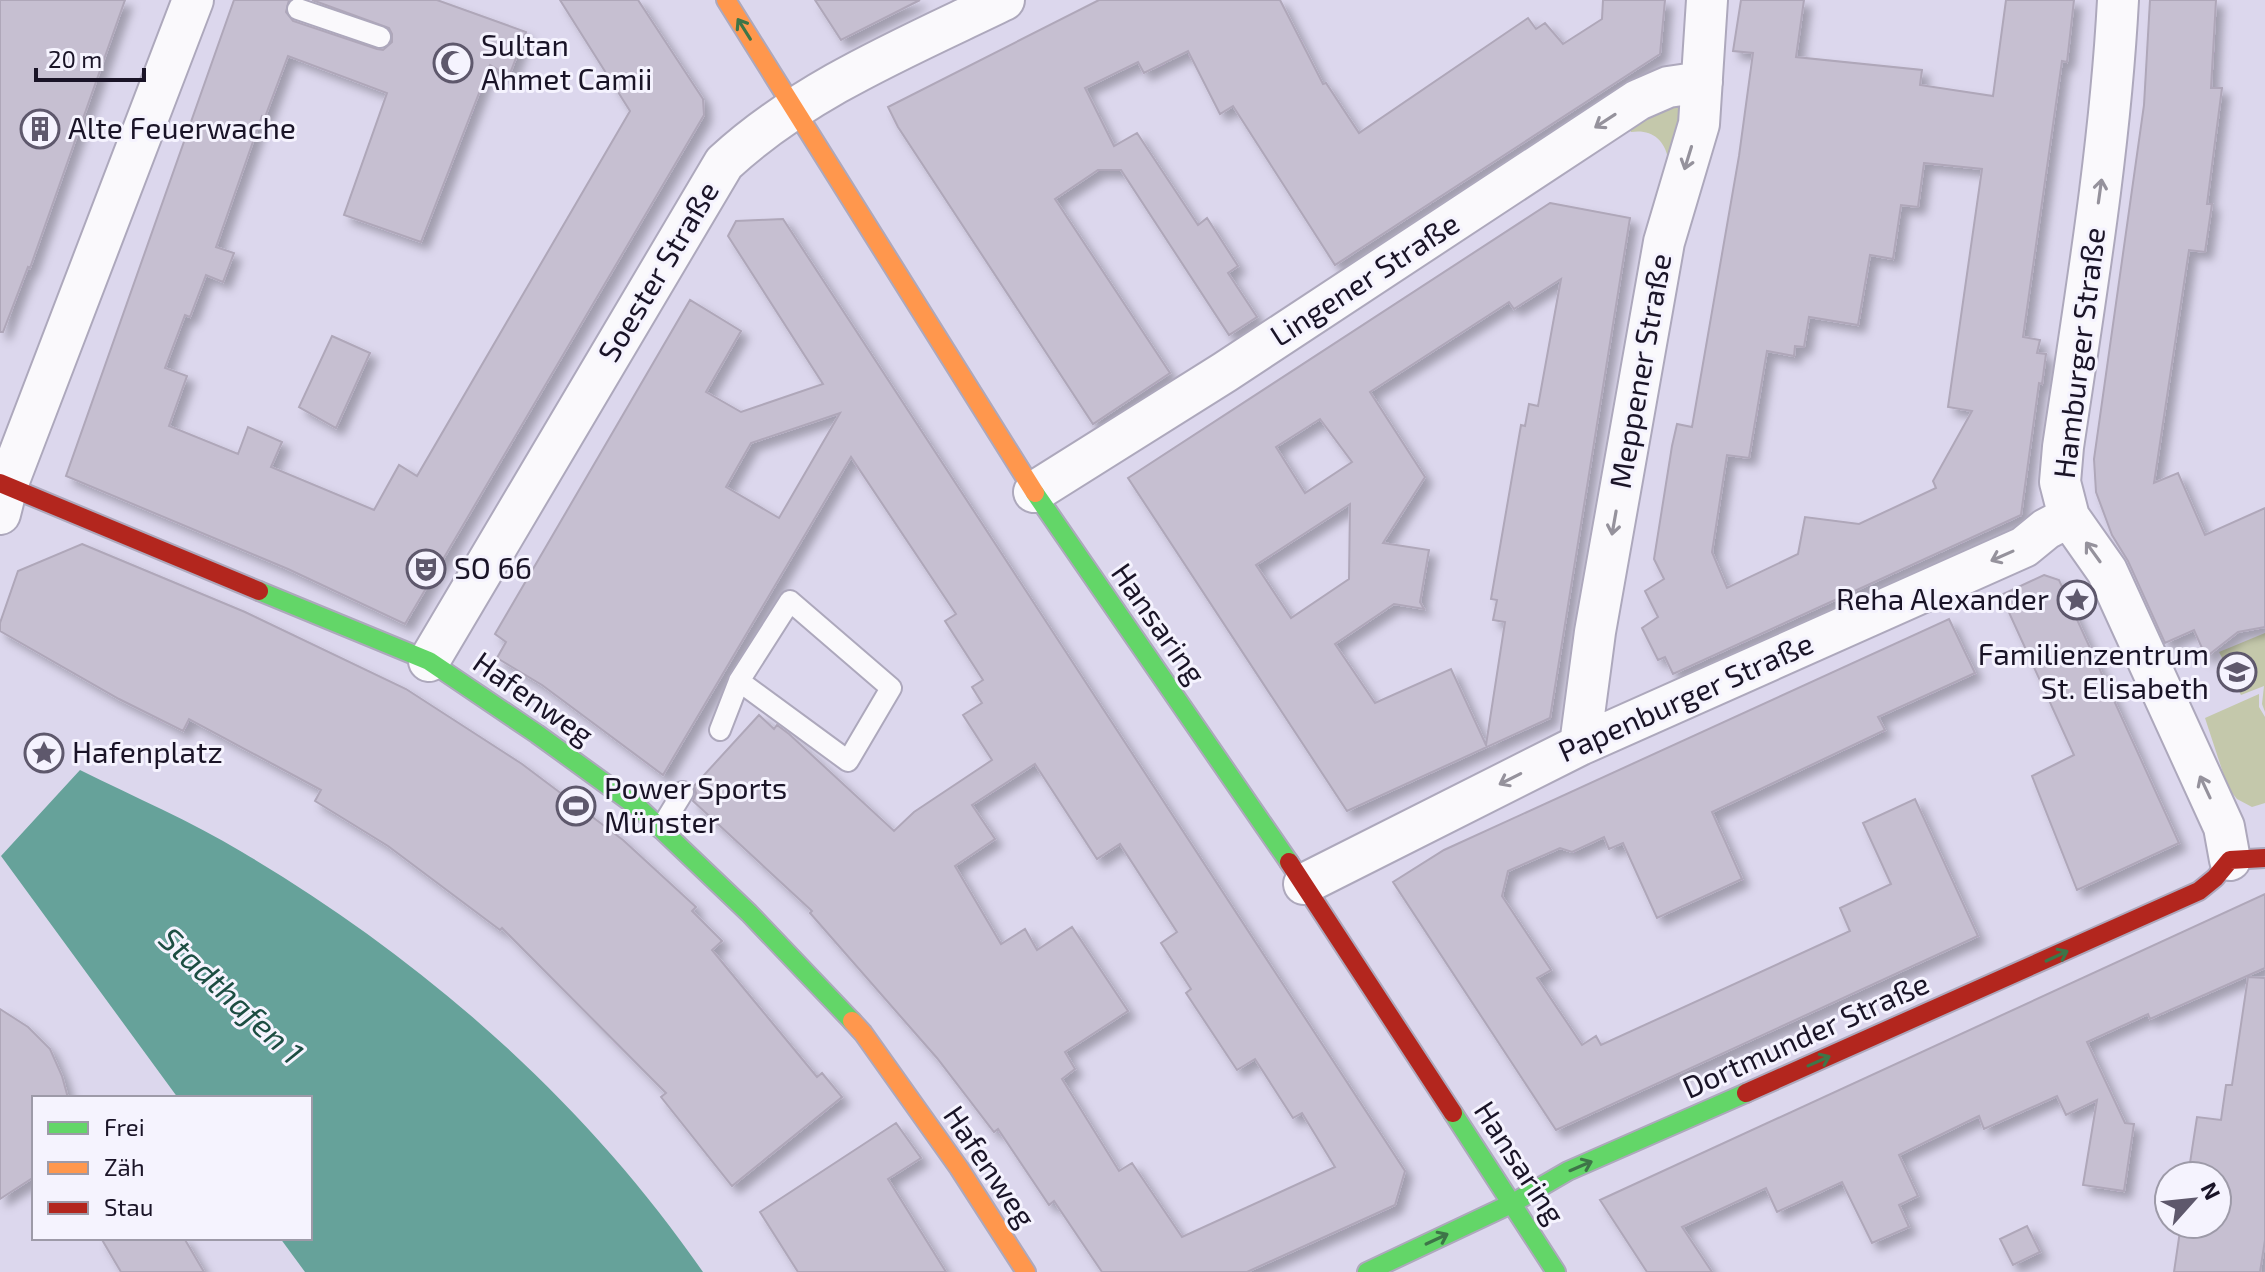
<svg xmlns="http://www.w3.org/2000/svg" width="2265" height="1272" font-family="'Exo 2',sans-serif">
	<defs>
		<filter id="shadow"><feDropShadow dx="7" dy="7" stdDeviation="4" flood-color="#0004"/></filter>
	</defs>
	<rect width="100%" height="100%" fill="#dcd7ed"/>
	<path fill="#c4c8ab" d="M 1679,104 L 1685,107 L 1677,159 L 1668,158 C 1664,139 1651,129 1631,132 L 1629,128 L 1663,106 Z
		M 2265,633 L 2265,712 L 2262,704 L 2264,686 L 2241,695 L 2219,652 Z
		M 2259,694 L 2259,707 L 2265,717 L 2265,803 L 2252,807 L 2237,799 L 2228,788 L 2205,718 Z"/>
	<path fill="#66a29a" d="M 80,770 C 134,797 191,821 242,852 C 423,959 583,1099 703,1272 L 305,1272 L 280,1238 L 310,1238 L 310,1098 L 178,1098 L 1,856 Z"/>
	<path fill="#c6bfd1" stroke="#afa7b9" stroke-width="2" fill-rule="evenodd" filter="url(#shadow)" d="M 0,0 L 125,0 L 30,268 L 28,267 L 3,332 L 0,332 Z
		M 234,0 L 289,0 L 286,12 L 293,21 L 377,49 L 383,50 L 392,42 L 392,34 L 389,28 L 312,0 L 437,0 L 526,32 L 509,76 L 490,65 L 421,242 L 344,215 L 387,93 L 288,56 L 265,117 L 262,116 L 216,247 L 234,253 L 223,282 L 206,275 L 190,317 L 185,315 L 165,368 L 187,376 L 169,426 L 238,454 L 248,427 L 282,442 L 271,467 L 374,510 L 399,465 L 417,476 L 630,111 L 560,0 L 638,0 L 703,99 L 704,115 L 405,624 L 288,569 L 66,476 Z
		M 815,0 L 920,0 L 841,40 Z
		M 1099,0 L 1280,0 L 1323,84 L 1326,83 L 1359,133 L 1528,18 L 1536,29 L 1545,23 L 1563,44 L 1602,19 L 1603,0 L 1665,0 L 1660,54 L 1335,265 L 1233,106 L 1220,114 L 1188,51 L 1144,73 L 1138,62 L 1085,88 L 1114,146 L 1137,133 L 1198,225 L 1207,218 L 1238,266 L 1228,273 L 1257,317 L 1229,335 L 1121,170 L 1098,170 L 1055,199 L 1170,373 L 1093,424 L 898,127 L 888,107 Z
		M 1741,0 L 1804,0 L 1796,57 L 1922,70 L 1920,85 L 1993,96 L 2006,0 L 2074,0 L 2067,62 L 2062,61 L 2023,337 L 2040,340 L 2037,353 L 2046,354 L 2042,384 L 2039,383 L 2021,515 L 1673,674 L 1665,657 L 1658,660 L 1642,628 L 1658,617 L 1645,591 L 1664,579 L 1654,559 L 1672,446 L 1677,424 L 1692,427 L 1739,156 L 1753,53 L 1733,51 ZM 1924,163 L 1982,169 L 1948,407 L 1972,411 L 1933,481 L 1936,488 L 1859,524 L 1805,517 L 1798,554 L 1727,588 L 1712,552 L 1727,455 L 1749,458 L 1767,351 L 1794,356 L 1795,346 L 1804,347 L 1809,317 L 1858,325 L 1870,255 L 1893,259 L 1901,205 L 1918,207 Z
		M 2150,0 L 2216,0 L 2211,88 L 2222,88 L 2207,204 L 2212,204 L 2205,252 L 2189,250 L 2154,483 L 2178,473 L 2205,535 L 2265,508 L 2265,627 L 2238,632 L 2206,657 L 2194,630 L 2165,643 L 2128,561 L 2112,535 L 2096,492 L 2094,459 L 2144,105 Z
		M 1550,203 L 1630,218 L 1550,718 L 1347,811 L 1128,478 ZM 1561,279 L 1538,406 L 1529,404 L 1525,426 L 1521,425 L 1491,599 L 1497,600 L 1493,620 L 1505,622 L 1486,745 L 1451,669 L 1375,703 L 1335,644 L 1394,604 L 1424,609 L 1420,602 L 1429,550 L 1383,543 L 1425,477 L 1370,392 L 1509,302 L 1514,309 ZM 1320,419 L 1352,462 L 1305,493 L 1276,447 ZM 1350,504 L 1349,579 L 1291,618 L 1256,565 Z
		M 783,219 L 1405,1171 L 1395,1205 L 1247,1272 L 1102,1272 L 1054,1201 L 1049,1205 L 998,1129 L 994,1132 L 937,1058 L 810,913 L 812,911 L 693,801 L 696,793 L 694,786 L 759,715 L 774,729 L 777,725 L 789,734 L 894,831 L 914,812 L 992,760 L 963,715 L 982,703 L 972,687 L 983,680 L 945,621 L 956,614 L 851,457 L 663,775 L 542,685 L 497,658 L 506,642 L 495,634 L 690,300 L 741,331 L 706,392 L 741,412 L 823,384 L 728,236 L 736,221 ZM 840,413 L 779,518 L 726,487 L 751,443 ZM 1035,764 L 1097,859 L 1120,844 L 1177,932 L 1161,943 L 1191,989 L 1186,993 L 1237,1070 L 1255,1059 L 1293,1118 L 1302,1113 L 1335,1167 L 1182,1237 L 1132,1163 L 1119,1171 L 1062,1079 L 1075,1069 L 1065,1052 L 1128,1011 L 1072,927 L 1037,950 L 1025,929 L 1001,944 L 955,866 L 995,839 L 972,805 Z
		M 332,336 L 370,353 L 336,428 L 299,407 Z
		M 82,544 L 245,612 L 406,689 L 522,764 L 623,840 L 696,907 L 692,911 L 722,941 L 712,950 L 817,1077 L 822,1073 L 842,1097 L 732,1186 L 661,1097 L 666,1093 L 502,928 L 500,930 L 388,846 L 315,801 L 321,790 L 189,719 L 183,731 L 119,699 L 0,631 L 0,623 L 18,571 Z
		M 2044,575 L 2059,580 L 2179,843 L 2077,890 L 2032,776 L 2074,755 L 2001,595 Z
		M 1949,619 L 1975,673 L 1878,717 L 1885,730 L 1712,812 L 1742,879 L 1657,918 L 1623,843 L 1609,849 L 1604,837 L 1572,852 L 1560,848 L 1508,871 L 1502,896 L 1551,970 L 1537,978 L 1582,1045 L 1596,1036 L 1601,1045 L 1850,931 L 1840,908 L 1891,884 L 1863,823 L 1915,799 L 1978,936 L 1556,1130 L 1393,882 L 1444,850 Z
		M 2265,894 L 2265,968 L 2150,1019 L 2148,1014 L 2087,1042 L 2125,1123 L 2134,1124 L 2124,1191 L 2083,1185 L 2097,1100 L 2066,1115 L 2057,1096 L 1984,1129 L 1979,1116 L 1899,1155 L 1918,1196 L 1899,1205 L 1909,1227 L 1872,1243 L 1842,1182 L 1777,1212 L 1766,1188 L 1682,1227 L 1712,1272 L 1647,1272 L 1600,1200 Z
		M 2248,977 L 2265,978 L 2265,1240 L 2260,1272 L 2174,1272 L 2181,1224 L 2217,1224 L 2217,1176 L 2188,1176 L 2197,1117 L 2221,1120 L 2226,1085 L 2232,1085 Z
		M 0,1009 L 28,1027 L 50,1049 L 62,1076 L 68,1098 L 34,1098 L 34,1177 L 0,1199 Z
		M 896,1123 L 921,1158 L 888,1179 L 946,1272 L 798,1272 L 760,1212 Z
		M 2027,1226 L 2040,1252 L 2013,1265 L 2000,1239 Z
		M 101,1238 L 184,1238 L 204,1272 L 121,1272 Z"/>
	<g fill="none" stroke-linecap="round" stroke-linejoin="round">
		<defs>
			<path id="lane" d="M 298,9 L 380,37
				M 720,730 L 739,681 L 790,601 L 891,688 L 848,761 L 739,681
				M 661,828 L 683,792"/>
			<path id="street" d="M 2118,0 C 2110,150 2085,299 2063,447 L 2060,482 L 2069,517 L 2107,571 L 2224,827 L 2230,860
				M 1034,492 L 1225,372 L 1638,100 L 1668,87 L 1702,82
				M 0,514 L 7,486 L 193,0
				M 429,661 L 724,163 C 803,90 907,47 1004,0
				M 1580,745 L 1595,632 L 1664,242 L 1699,124 L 1707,0
				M 1304,884 L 1580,745 L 2024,547 L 2046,529 L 2069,517"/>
			<path id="fast" d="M 1035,493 L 1289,862
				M 259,591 L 429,661 L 537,734 L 639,808 L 749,913 L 852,1021
				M 1453,1113 L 1556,1272
				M 1367,1272 L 1513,1203 L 1568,1171 L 1746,1093"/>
			<path id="slow" d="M 726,0 L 1035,493
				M 852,1021 L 863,1033 L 959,1168 L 1026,1272"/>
			<path id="jam" d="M 0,483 L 259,591
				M 1289,862 L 1453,1113
				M 1746,1093 L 2199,891 L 2215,878 L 2230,860 L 2265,858"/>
		</defs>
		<use href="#lane" stroke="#ada8bc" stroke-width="24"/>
		<use href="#street" stroke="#ada8bc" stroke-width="44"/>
		<use href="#fast" stroke="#ada8bc" stroke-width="22"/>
		<use href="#slow" stroke="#ada8bc" stroke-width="22"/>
		<use href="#jam" stroke="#ada8bc" stroke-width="22"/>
		<use href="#lane" stroke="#faf9fc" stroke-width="20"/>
		<use href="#street" stroke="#faf9fc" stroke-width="40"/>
		<use href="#fast" stroke="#63d668" stroke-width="18"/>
		<use href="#slow" stroke="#ff974d" stroke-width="18"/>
		<use href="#jam" stroke="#b3261e" stroke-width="18"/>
	</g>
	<defs><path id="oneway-shaft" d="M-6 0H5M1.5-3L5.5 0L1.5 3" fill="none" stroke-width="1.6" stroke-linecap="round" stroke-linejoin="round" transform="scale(2)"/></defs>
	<g stroke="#3e7548">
		<use href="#oneway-shaft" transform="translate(744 29) rotate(-122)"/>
		<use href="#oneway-shaft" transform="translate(2057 956) rotate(-25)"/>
		<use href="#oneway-shaft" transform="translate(1819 1061) rotate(-24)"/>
		<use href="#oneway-shaft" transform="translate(1581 1166) rotate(-23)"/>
		<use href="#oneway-shaft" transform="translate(1437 1239) rotate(-25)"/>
	</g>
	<g stroke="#95929c">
		<use href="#oneway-shaft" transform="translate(1605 121) rotate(147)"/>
		<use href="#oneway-shaft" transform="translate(1688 158) rotate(107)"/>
		<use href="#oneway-shaft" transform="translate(2100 191) rotate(-82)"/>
		<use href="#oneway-shaft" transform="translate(1614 523) rotate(100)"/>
		<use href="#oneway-shaft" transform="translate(2093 552) rotate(-126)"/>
		<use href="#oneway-shaft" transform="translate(2002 556) rotate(156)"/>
		<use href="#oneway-shaft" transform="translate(1510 779) rotate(153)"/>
		<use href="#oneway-shaft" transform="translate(2205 787) rotate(-115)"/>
	</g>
	<defs>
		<symbol id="mosque-ring" viewBox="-11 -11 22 22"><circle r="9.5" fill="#f5f3fe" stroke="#5e586c" stroke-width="1.5"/><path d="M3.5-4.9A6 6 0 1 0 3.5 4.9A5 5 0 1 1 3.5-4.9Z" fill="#5e586c"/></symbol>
		<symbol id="building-ring" viewBox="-11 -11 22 22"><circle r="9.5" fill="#f5f3fe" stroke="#5e586c" stroke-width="1.5"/><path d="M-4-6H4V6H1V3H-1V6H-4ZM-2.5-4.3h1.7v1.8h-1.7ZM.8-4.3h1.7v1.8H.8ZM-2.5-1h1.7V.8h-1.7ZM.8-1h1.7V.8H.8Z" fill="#5e586c"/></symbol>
		<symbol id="theatre-ring" viewBox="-11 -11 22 22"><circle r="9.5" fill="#f5f3fe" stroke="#5e586c" stroke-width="1.5"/><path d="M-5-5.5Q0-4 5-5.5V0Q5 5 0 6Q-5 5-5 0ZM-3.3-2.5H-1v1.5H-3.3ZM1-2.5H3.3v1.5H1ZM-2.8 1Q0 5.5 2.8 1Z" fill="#5e586c"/></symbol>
		<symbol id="sight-ring" viewBox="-11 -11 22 22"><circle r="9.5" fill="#f5f3fe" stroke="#5e586c" stroke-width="1.5"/><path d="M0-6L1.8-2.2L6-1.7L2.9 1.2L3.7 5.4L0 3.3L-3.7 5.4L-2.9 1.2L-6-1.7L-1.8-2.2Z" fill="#5e586c"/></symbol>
		<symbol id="school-ring" viewBox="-11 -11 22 22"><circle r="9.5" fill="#f5f3fe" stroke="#5e586c" stroke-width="1.5"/><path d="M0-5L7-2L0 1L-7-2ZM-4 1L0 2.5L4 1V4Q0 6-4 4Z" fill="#5e586c"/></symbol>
		<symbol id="stadium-ring" viewBox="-11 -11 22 22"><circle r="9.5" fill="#f5f3fe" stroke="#5e586c" stroke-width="1.5"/><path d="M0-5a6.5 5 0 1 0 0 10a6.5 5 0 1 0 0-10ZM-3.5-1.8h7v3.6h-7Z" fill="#5e586c"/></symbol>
	</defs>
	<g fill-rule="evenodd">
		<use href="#mosque-ring" x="431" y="41" width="44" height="44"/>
		<use href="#building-ring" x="18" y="107" width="44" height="44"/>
		<use href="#theatre-ring" x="404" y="547" width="44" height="44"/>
		<use href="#sight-ring" x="2055" y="578" width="44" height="44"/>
		<use href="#school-ring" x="2215" y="650" width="44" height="44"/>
		<use href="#sight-ring" x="22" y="731" width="44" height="44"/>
		<use href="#stadium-ring" x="554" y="784" width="44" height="44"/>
	</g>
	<g text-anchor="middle" stroke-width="6" stroke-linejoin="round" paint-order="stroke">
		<g font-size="30" fill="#1a1427" stroke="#f5f3fe" text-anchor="start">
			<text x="481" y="56">Sultan<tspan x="481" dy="34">Ahmet Camii</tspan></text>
			<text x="68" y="139">Alte Feuerwache</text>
			<text x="454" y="579">SO 66</text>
			<text x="2049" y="610" text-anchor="end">Reha Alexander</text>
			<text x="2209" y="665" text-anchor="end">Familienzentrum<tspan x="2209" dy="34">St. Elisabeth</tspan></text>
			<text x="72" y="763">Hafenplatz</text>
			<text x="604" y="799">Power Sports<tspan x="604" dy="34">Münster</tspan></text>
		</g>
		<g font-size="30" fill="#1a1427" stroke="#f5f3fe">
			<text transform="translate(659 272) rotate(-59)" y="10">Soester Straße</text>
			<text transform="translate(1365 280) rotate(-33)" y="10">Lingener Straße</text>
			<text transform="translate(2080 353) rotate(-83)" y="10">Hamburger Straße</text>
			<text transform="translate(1641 371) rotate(-80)" y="10">Meppener Straße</text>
			<text transform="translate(1158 624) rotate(55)" y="10">Hansaring</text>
			<text transform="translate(1686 698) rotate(-24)" y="10">Papenburger Straße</text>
			<text transform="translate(533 699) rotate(35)" y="10">Hafenweg</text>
			<text transform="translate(1806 1036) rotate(-24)" y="10">Dortmunder Straße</text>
			<text transform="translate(1519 1163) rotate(57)" y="10">Hansaring</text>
			<text transform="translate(989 1167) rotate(56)" y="10">Hafenweg</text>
		</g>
		<g font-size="32" font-style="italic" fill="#1c4d42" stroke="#f5f3fe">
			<text transform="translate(231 996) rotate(43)" y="11">Stadthafen 1</text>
		</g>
	</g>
	<rect x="32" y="1096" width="280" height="144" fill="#f5f3fe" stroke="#9d9aa8" stroke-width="2"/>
	<rect x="48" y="1122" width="40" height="12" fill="#63d668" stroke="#9d9aa8" stroke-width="2"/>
	<text x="104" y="1136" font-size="24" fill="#1a1427">Frei</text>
	<rect x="48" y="1162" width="40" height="12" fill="#ff974d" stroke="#9d9aa8" stroke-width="2"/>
	<text x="104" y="1176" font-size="24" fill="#1a1427">Zäh</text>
	<rect x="48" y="1202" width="40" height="12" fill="#b3261e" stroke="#9d9aa8" stroke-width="2"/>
	<text x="104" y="1216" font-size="24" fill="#1a1427">Stau</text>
	<g transform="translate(2193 1200) rotate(63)"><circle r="38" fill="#f5f3fe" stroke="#9d9aa8" stroke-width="2"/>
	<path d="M0-6L14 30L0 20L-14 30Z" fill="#5e586c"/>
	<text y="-12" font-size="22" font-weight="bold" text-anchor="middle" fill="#1a1427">N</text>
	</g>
	<path d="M36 68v12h108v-12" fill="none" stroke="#1a1427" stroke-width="4"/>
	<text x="48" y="68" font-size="24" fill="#1a1427" stroke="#f5f3fe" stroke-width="6" paint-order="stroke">20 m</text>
</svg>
